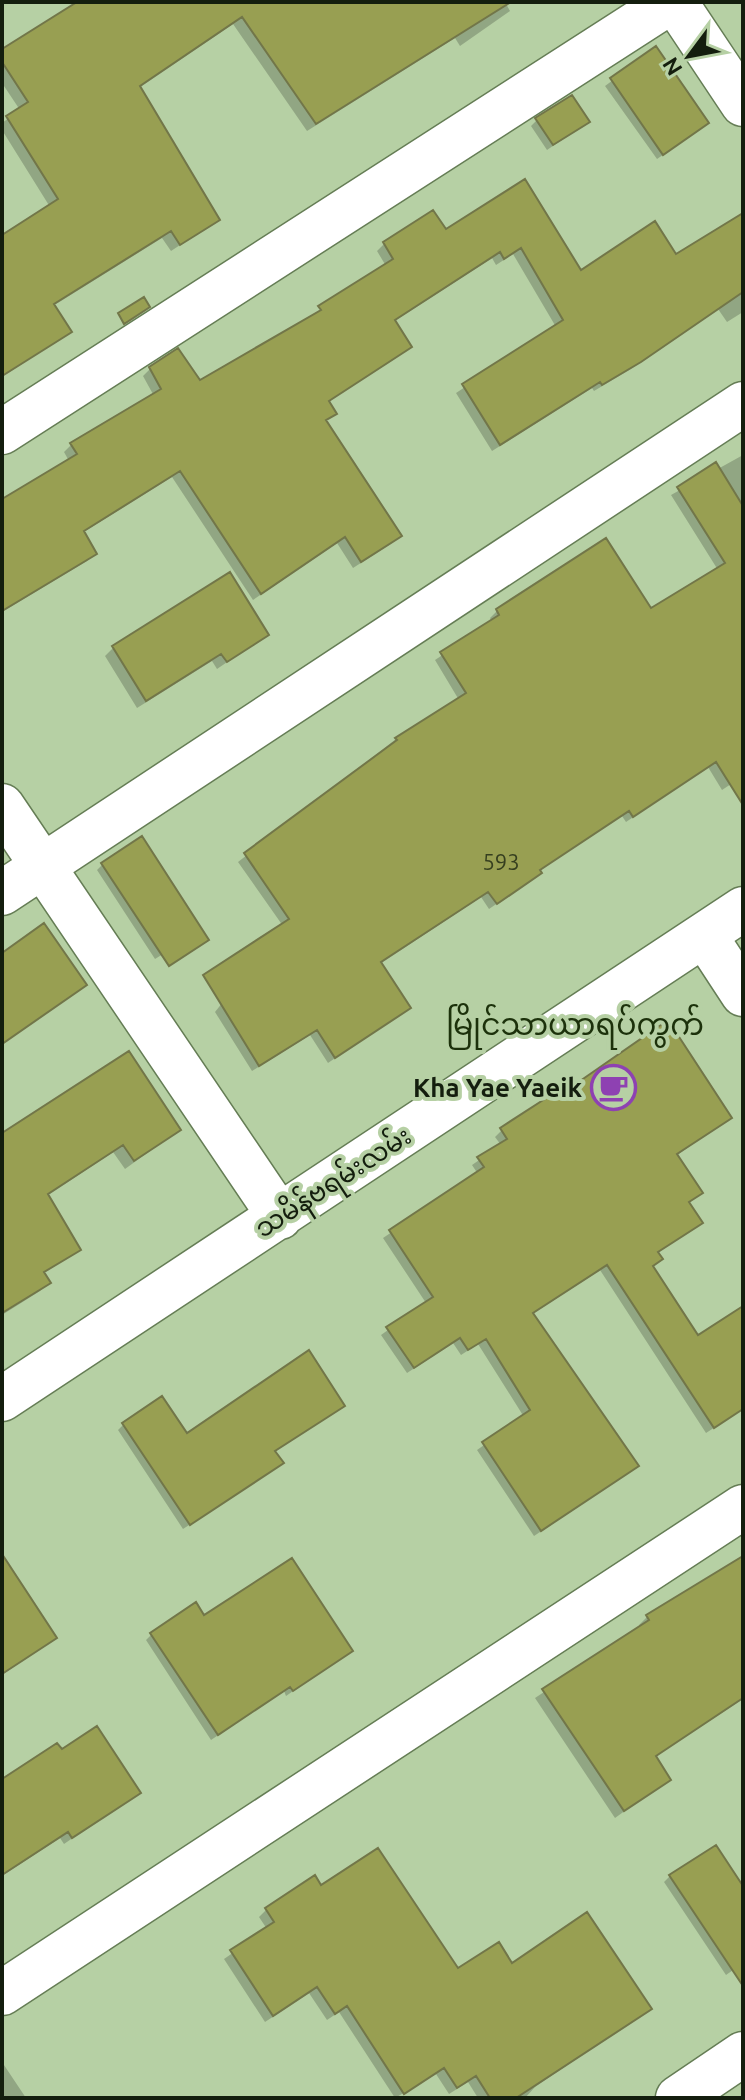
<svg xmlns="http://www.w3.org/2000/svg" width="745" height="2100" font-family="Ubuntu,'Noto Sans Myanmar',sans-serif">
	<rect width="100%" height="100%" fill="#b6d0a4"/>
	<path fill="#0003" d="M 115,2 L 505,2 L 510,11 L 460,46 L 455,38 L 307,131 L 233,24 L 139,88 L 218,220 L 171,251 L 162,238 L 53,306 L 70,332 L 2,377 L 2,238 L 50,207 L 2,130 L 2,123 L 20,110 L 2,83 L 2,51 Z
		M 655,49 L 701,129 L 657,159 L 605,86 Z
		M 537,120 L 581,127 L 547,150 L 531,126 Z
		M 524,182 L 581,272 L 676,257 L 743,215 L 743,312 L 727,322 L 718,309 L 631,369 L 594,391 L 592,388 L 492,451 L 456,393 L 556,327 L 513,254 L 496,265 L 492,258 L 393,322 L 409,347 L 328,402 L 334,413 L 325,422 L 399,536 L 392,543 L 353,568 L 337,543 L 253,600 L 172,477 L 82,533 L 94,553 L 87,561 L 2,612 L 2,501 L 69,461 L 64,452 L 71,445 L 154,396 L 143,376 L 150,369 L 178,351 L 200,383 L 312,315 L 386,266 L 377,251 L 384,244 L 445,232 Z
		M 743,455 L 743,776 L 722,790 L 708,767 L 626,822 L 622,816 L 538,871 L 532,880 L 489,909 L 481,897 L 380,964 L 409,1008 L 328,1063 L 310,1035 L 252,1071 L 215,1012 L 283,926 L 238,862 L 396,739 L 459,700 L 435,660 L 492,622 L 490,618 L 497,611 L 650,611 L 718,570 L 671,495 Z
		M 267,635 L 217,669 L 212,661 L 137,708 L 105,656 L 114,647 Z
		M 103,864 L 194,935 L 155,959 L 97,870 Z
		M 556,1100 L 730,1117 L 676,1156 L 700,1193 L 688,1203 L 701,1223 L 656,1253 L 660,1259 L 652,1267 L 698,1338 L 743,1309 L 743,1409 L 706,1433 L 600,1270 L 532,1314 L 630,1472 L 534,1536 L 477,1450 L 524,1417 L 478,1344 L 461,1355 L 453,1343 L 407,1373 L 381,1335 L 426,1303 L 383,1238 L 478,1174 L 472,1165 L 501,1145 L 495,1137 L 502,1130 Z
		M 179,1130 L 125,1169 L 113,1152 L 47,1196 L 79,1249 L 43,1274 L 48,1283 L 40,1291 L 2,1315 L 2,1147 Z
		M 342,1406 L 274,1452 L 281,1463 L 275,1469 L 183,1529 L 118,1430 L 124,1424 L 187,1436 Z
		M 743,1557 L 743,1699 L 654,1757 L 669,1779 L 615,1818 L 535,1698 L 640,1628 L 639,1625 L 647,1617 Z
		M 2,1558 L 54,1638 L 2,1675 Z
		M 204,1618 L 351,1651 L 286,1696 L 284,1691 L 211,1740 L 146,1640 L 152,1634 Z
		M 61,1752 L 138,1793 L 64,1844 L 60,1838 L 2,1876 L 2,1781 Z
		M 670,1876 L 743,1890 L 743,1963 L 726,1975 L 664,1882 Z
		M 314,1878 L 321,1888 L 457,1971 L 512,1966 L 649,2009 L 535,2087 L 525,2098 L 478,2098 L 468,2082 L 449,2094 L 436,2074 L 395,2098 L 339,2012 L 327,2020 L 309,1993 L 265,2022 L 224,1959 L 267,1929 L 259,1917 L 266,1910 Z
		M 2,2062 L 26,2098 L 2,2098 Z"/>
	<path fill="#989f52" stroke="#727649" stroke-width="2" d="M 77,2 L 511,2 L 316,124 L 242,17 L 140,86 L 220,220 L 180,245 L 171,231 L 54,304 L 72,332 L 2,376 L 2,235 L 58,199 L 6,116 L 28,102 L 2,62 L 2,49 Z
		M 656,46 L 709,123 L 663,155 L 610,78 Z
		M 572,95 L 590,122 L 553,145 L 535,118 Z
		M 525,179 L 581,270 L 655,221 L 676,254 L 743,213 L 743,292 L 641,362 L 602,385 L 600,382 L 500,445 L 462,384 L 563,320 L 521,248 L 504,259 L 500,252 L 395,320 L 412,347 L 329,401 L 337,414 L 326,420 L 402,536 L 361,562 L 345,537 L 261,594 L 180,471 L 84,531 L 97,554 L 2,611 L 2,499 L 77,454 L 70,443 L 161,389 L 149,367 L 178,348 L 200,380 L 321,310 L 318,306 L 393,259 L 383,242 L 433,210 L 446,229 Z
		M 144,297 L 150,307 L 124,324 L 118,313 Z
		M 716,462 L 743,506 L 743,805 L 716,762 L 633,817 L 629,811 L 540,870 L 542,873 L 497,904 L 488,892 L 381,962 L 411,1008 L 335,1058 L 317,1030 L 259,1066 L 203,975 L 289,919 L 244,853 L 397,740 L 395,738 L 466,693 L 440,652 L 499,615 L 496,609 L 606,538 L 651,608 L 725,563 L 677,487 Z
		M 230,572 L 269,635 L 227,662 L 221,654 L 146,701 L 112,646 Z
		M 142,836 L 209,940 L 169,966 L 101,863 Z
		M 44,923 L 87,985 L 2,1044 L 2,953 Z
		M 668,1020 L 732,1118 L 677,1154 L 703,1193 L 689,1202 L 703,1223 L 658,1252 L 663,1259 L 653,1266 L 698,1335 L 743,1306 L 743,1409 L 714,1428 L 607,1265 L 533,1313 L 639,1466 L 541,1531 L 482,1442 L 530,1410 L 486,1339 L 468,1350 L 460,1338 L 414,1368 L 386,1327 L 433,1297 L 389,1230 L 484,1167 L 477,1157 L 507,1139 L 500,1128 L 554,1093 L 557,1097 Z
		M 129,1051 L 181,1130 L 134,1161 L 123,1145 L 48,1194 L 81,1250 L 44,1272 L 51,1283 L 2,1313 L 2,1133 Z
		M 309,1350 L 345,1406 L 275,1451 L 284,1463 L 190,1525 L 122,1423 L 162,1396 L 187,1433 Z
		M 2,1554 L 57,1638 L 2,1674 Z
		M 743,1556 L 743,1698 L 656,1756 L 671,1780 L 624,1811 L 542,1689 L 649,1620 L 646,1615 Z
		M 292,1558 L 353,1651 L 293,1691 L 290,1687 L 218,1735 L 150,1633 L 196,1602 L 204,1615 Z
		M 97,1726 L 141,1793 L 72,1838 L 68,1832 L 2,1875 L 2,1779 L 57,1743 L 62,1749 Z
		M 716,1845 L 743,1886 L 743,1986 L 669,1875 Z
		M 378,1848 L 458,1968 L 499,1942 L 512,1963 L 587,1912 L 652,2009 L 516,2098 L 490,2098 L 476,2076 L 457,2088 L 444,2068 L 404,2094 L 347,2006 L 335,2014 L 317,1987 L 273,2016 L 230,1950 L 274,1922 L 265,1908 L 315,1875 L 321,1885 Z"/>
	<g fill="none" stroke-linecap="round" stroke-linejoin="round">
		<defs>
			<path id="street" d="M 675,2 L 743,104
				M 2,432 L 670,2
				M 2,806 L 280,1217
				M 2,893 L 743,404
				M 705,936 L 743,994
				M 2,1399 L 743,909
				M 2,1993 L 743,1507
				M 678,2098 L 743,2054"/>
		</defs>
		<use href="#street" stroke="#657d55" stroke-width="47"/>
		<use href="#street" stroke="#fff" stroke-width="44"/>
	</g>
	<defs>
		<symbol id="cafe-ring" viewBox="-11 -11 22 22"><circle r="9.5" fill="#b6d0a4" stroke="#8e41b2" stroke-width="1.5"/><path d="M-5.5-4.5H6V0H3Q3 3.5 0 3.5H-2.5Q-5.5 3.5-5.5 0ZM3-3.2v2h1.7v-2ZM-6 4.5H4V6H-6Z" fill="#8e41b2"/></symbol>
	</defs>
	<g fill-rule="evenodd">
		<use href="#cafe-ring" x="588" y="1062" width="51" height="51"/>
	</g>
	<g text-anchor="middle" stroke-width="8" stroke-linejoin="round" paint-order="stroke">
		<g font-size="22" fill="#353e1f">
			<text x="501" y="870">593</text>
		</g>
		<g font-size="26" font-weight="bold" fill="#141e0e" stroke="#b6d0a4" text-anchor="end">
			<text x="582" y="1097">Kha Yae Yaeik</text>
		</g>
		<g font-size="26" fill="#141e0e" stroke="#b6d0a4">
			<text transform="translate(333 1182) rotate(-33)" y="9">သမိန်ဗရမ်းလမ်း</text>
		</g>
		<g font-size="30" fill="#1c310b" stroke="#b6d0a4">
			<text x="575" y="1035">မြိုင်သာယာရပ်ကွက်</text>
		</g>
	</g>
	<rect width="745" height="2100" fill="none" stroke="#141e0e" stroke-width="8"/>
	<g transform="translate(689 56) rotate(238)" stroke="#b6d0a4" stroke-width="6" paint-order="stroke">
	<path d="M0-6L14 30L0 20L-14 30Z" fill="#141e0e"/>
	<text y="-12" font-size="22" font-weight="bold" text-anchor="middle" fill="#141e0e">N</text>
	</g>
</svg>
